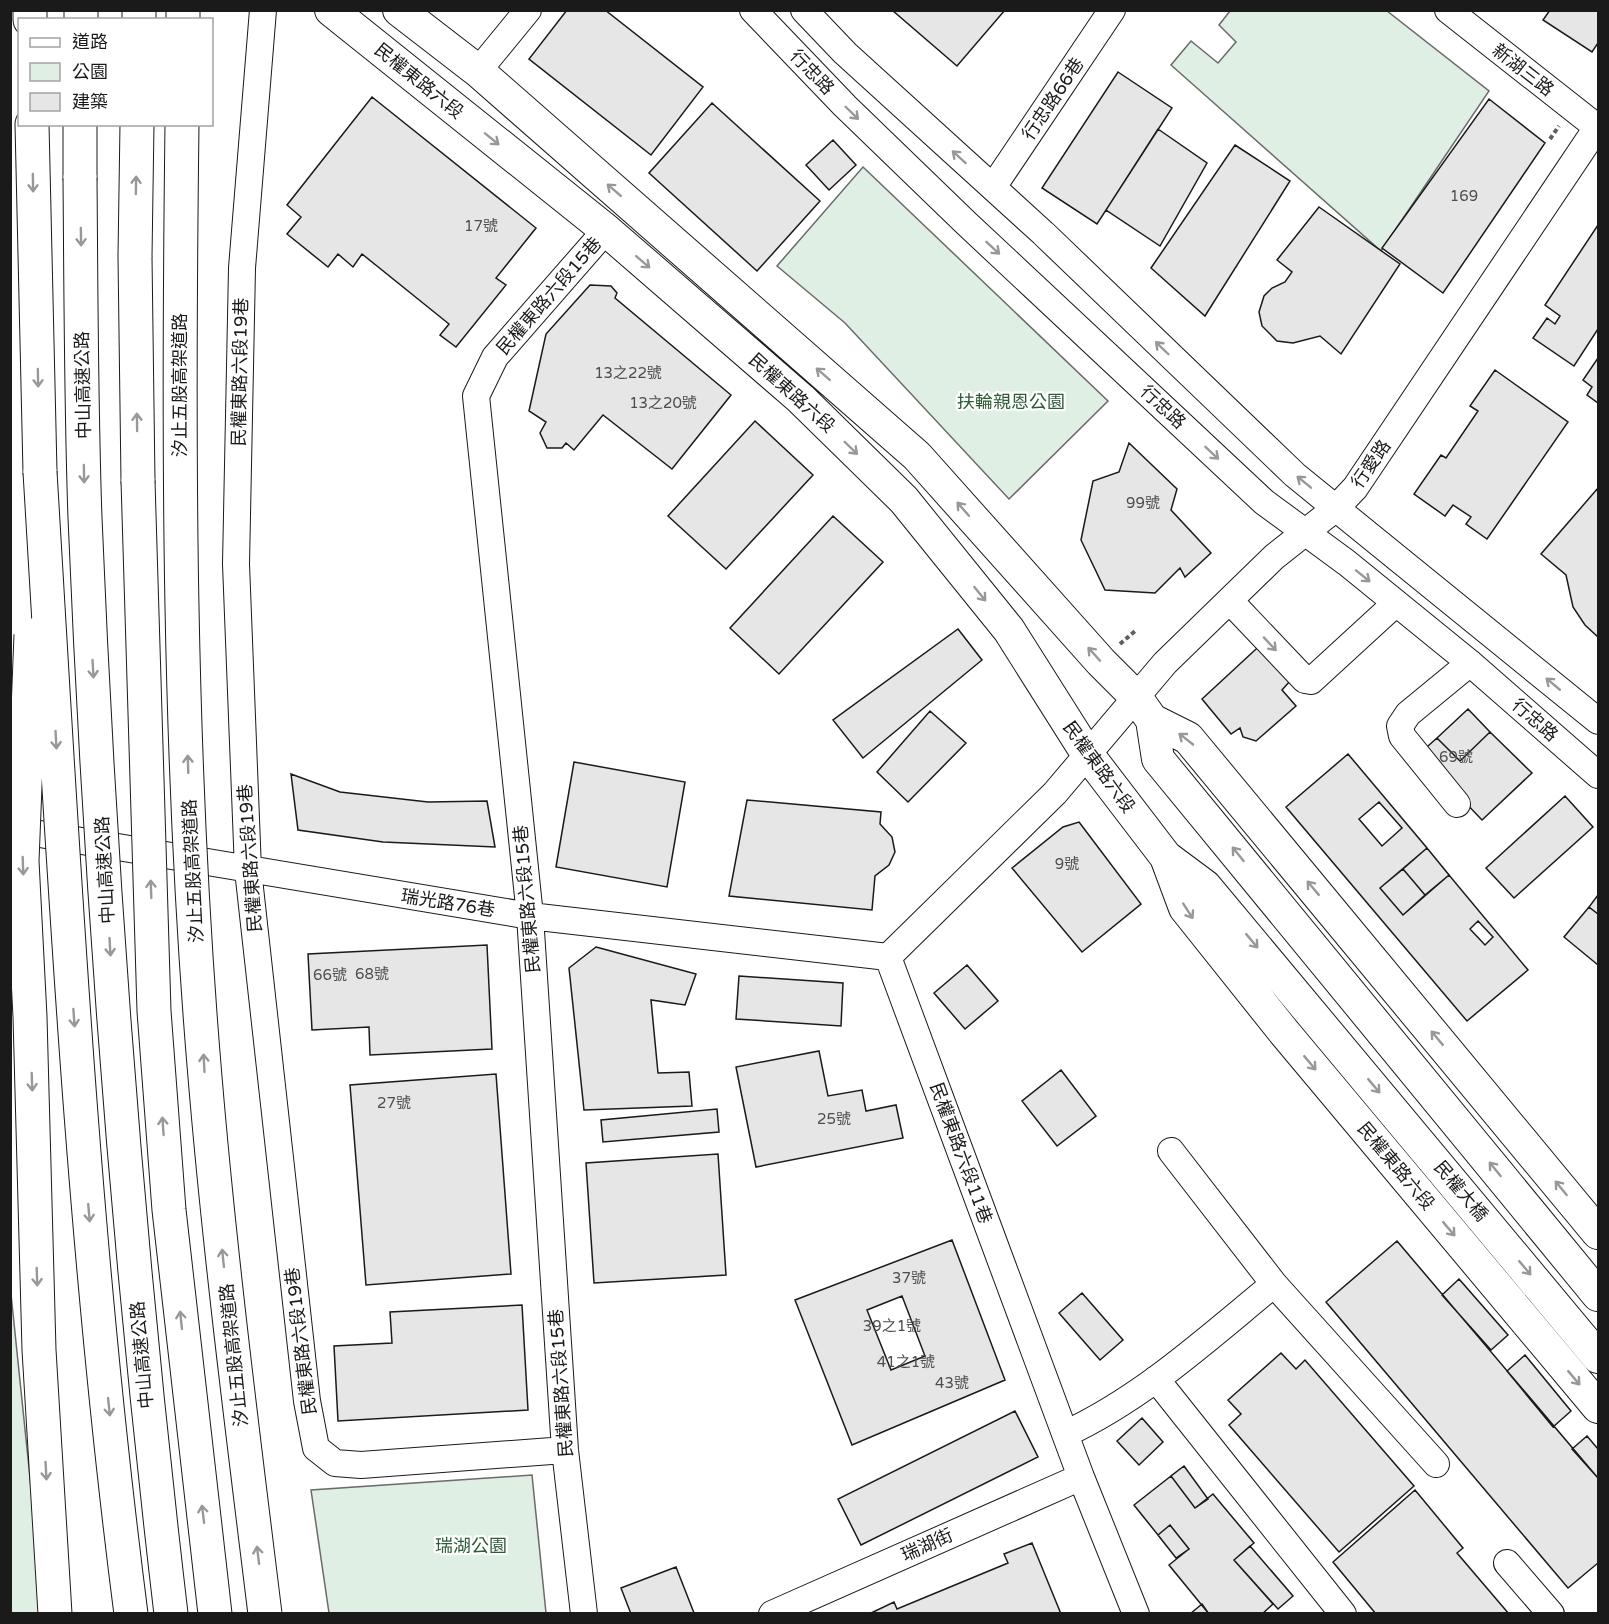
<svg xmlns="http://www.w3.org/2000/svg" width="1609" height="1624" font-family="'Varela Round','Noto Sans TC',sans-serif">
	<rect width="100%" height="100%" fill="#fff"/>
	<path fill="#e0efe3" stroke="#6a6a6a" stroke-width="1.5" d="M 1230,11 L 1387,11 L 1489,91 L 1381,251 L 1171,65 L 1191,41 L 1218,63 L 1236,42 L 1219,25 Z
		M 863,167 L 1108,401 L 1009,499 L 845,323 L 777,266 Z
		M 11,1294 L 44,1613 L 11,1613 Z
		M 532,1475 L 546,1613 L 329,1613 L 311,1490 Z"/>
	<path fill="#e6e6e6" stroke="#1a1a1a" stroke-width="1.5" fill-rule="evenodd" d="M 567,10 L 605,10 L 703,87 L 651,155 L 529,59 Z
		M 892,10 L 1005,10 L 957,66 Z
		M 1550,10 L 1598,10 L 1598,43 L 1592,52 L 1543,20 Z
		M 1118,72 L 1172,108 L 1097,224 L 1042,188 Z
		M 372,97 L 536,228 L 496,278 L 506,285 L 456,347 L 440,335 L 449,324 L 362,254 L 353,267 L 338,254 L 328,267 L 287,234 L 301,217 L 287,205 Z
		M 1489,99 L 1545,143 L 1443,293 L 1382,248 Z
		M 712,103 L 820,201 L 757,271 L 649,173 Z
		M 1158,129 L 1207,163 L 1160,246 L 1106,210 Z
		M 833,140 L 856,165 L 829,190 L 806,165 Z
		M 1235,145 L 1290,181 L 1205,316 L 1151,268 Z
		M 1319,207 L 1400,264 L 1341,354 L 1320,336 L 1293,343 L 1277,341 L 1262,326 L 1259,312 L 1264,296 L 1272,288 L 1285,282 L 1292,272 L 1277,260 Z
		M 1598,225 L 1598,329 L 1574,366 L 1533,338 L 1547,318 L 1555,324 L 1560,316 L 1545,305 Z
		M 590,285 L 611,286 L 617,293 L 615,298 L 731,395 L 672,469 L 603,415 L 574,450 L 566,443 L 562,448 L 547,448 L 540,433 L 546,422 L 529,411 L 546,334 Z
		M 1598,358 L 1598,403 L 1587,395 L 1592,387 L 1583,380 Z
		M 1495,370 L 1568,422 L 1487,539 L 1466,524 L 1471,517 L 1453,505 L 1445,516 L 1414,494 L 1441,455 L 1446,458 L 1478,411 L 1470,406 Z
		M 755,421 L 813,475 L 726,569 L 668,516 Z
		M 1129,443 L 1177,489 L 1171,510 L 1211,553 L 1185,577 L 1180,568 L 1155,593 L 1105,590 L 1081,540 L 1093,481 L 1119,472 Z
		M 1598,488 L 1598,637 L 1585,625 L 1573,607 L 1566,575 L 1541,554 Z
		M 833,516 L 883,562 L 779,674 L 730,628 Z
		M 958,629 L 982,660 L 863,758 L 833,720 Z
		M 1268,638 L 1299,671 L 1282,690 L 1296,706 L 1256,741 L 1243,737 L 1240,728 L 1231,734 L 1202,699 Z
		M 1468,709 L 1490,732 L 1460,761 L 1437,738 Z
		M 930,711 L 966,743 L 908,802 L 877,772 Z
		M 1490,732 L 1532,773 L 1482,820 L 1419,754 L 1437,738 L 1460,761 Z
		M 1348,754 L 1427,848 L 1380,888 L 1403,915 L 1449,875 L 1528,970 L 1467,1021 L 1286,807 Z
		M 574,762 L 685,782 L 667,887 L 556,867 Z
		M 291,774 L 340,792 L 428,802 L 487,801 L 495,847 L 383,842 L 298,830 Z
		M 1565,796 L 1593,827 L 1514,898 L 1486,868 Z
		M 747,800 L 881,812 L 880,824 L 892,837 L 895,852 L 889,865 L 875,876 L 872,910 L 729,896 Z
		M 1379,802 L 1402,828 L 1382,846 L 1359,819 Z
		M 1079,822 L 1141,904 L 1082,952 L 1012,868 L 1063,827 Z
		M 1427,848 L 1449,875 L 1425,895 L 1403,869 Z
		M 1403,869 L 1425,895 L 1403,915 L 1380,888 Z
		M 1598,895 L 1598,914 L 1589,907 Z
		M 1589,907 L 1598,914 L 1598,965 L 1564,937 Z
		M 1478,921 L 1493,937 L 1485,945 L 1470,929 Z
		M 487,945 L 492,1049 L 370,1055 L 369,1027 L 312,1030 L 308,954 Z
		M 596,947 L 696,974 L 685,1005 L 651,1000 L 658,1073 L 689,1072 L 692,1106 L 584,1110 L 569,968 Z
		M 967,965 L 998,1001 L 965,1029 L 934,993 Z
		M 739,976 L 843,983 L 841,1026 L 736,1019 Z
		M 819,1051 L 828,1096 L 862,1090 L 866,1111 L 896,1105 L 903,1138 L 756,1167 L 736,1067 Z
		M 1061,1070 L 1096,1116 L 1057,1146 L 1022,1101 Z
		M 496,1074 L 511,1274 L 366,1285 L 350,1085 Z
		M 717,1109 L 719,1132 L 603,1142 L 601,1120 Z
		M 718,1154 L 726,1275 L 594,1283 L 586,1163 Z
		M 952,1240 L 1005,1380 L 852,1445 L 795,1300 ZM 902,1296 L 925,1356 L 891,1370 L 867,1310 Z
		M 1397,1241 L 1598,1478 L 1598,1563 L 1568,1588 L 1326,1302 Z
		M 1459,1279 L 1508,1335 L 1491,1350 L 1442,1295 Z
		M 1082,1293 L 1123,1340 L 1100,1360 L 1059,1313 Z
		M 522,1305 L 528,1410 L 338,1421 L 334,1346 L 392,1343 L 390,1312 Z
		M 1281,1353 L 1296,1369 L 1305,1360 L 1414,1486 L 1339,1552 L 1229,1425 L 1241,1414 L 1228,1400 Z
		M 1525,1355 L 1571,1411 L 1553,1427 L 1507,1371 Z
		M 1015,1411 L 1038,1457 L 861,1545 L 838,1499 Z
		M 1142,1418 L 1163,1442 L 1139,1465 L 1117,1441 Z
		M 1587,1436 L 1598,1449 L 1598,1478 L 1572,1449 Z
		M 1184,1466 L 1208,1499 L 1195,1508 L 1171,1476 Z
		M 1171,1476 L 1195,1508 L 1213,1494 L 1254,1543 L 1234,1560 L 1273,1604 L 1262,1614 L 1209,1614 L 1169,1565 L 1189,1549 L 1170,1525 L 1158,1535 L 1134,1505 Z
		M 1415,1490 L 1463,1548 L 1457,1553 L 1509,1614 L 1376,1614 L 1333,1562 Z
		M 1170,1525 L 1189,1549 L 1176,1558 L 1158,1535 Z
		M 1032,1543 L 1061,1614 L 869,1614 L 894,1602 L 897,1609 L 1008,1563 L 1004,1554 Z
		M 1250,1546 L 1293,1596 L 1278,1609 L 1234,1560 Z
		M 676,1567 L 694,1613 L 631,1614 L 621,1588 Z
		M 1202,1604 L 1209,1614 L 1190,1614 Z"/>
	<g fill="none" stroke-linecap="round" stroke-linejoin="round">
		<defs>
			<path id="minor" d="M 263,10 L 242,268 L 236,564 L 248,870 L 307,1401 L 316,1448 L 335,1463 L 361,1465 L 565,1450
				M 753,10 L 845,106 L 965,222 L 1264,502 L 1347,563 L 1470,663 L 1598,775
				M 804,10 L 845,53 L 1043,233 L 1295,475 L 1598,721
				M 1448,10 L 1598,128
				M 478,71 L 528,10
				M 993,187 L 1112,10
				M 1230,601 L 1305,680 L 1311,681 L 1396,603
				M 1457,804 L 1402,736 L 1400,726 L 1408,714 L 1470,663
				M 10,829 L 530,916 L 888,957
				M 888,957 L 1055,793 L 1165,663 L 1274,557 L 1336,508 L 1355,488 L 1598,126
				M 888,957 L 1081,1477 L 1136,1614
				M 1171,1151 L 1274,1284 L 1436,1464
				M 1156,1379 L 1343,1614
				M 1065,1434 C 1143,1398 1208,1338 1274,1284
				M 1507,1563 L 1551,1614
				M 584,1614 L 565,1450 L 530,916 L 476,396 L 495,357 L 606,230
				M 772,1614 L 1081,1477"/>
			<path id="major" d="M 331,10 L 606,230 L 801,399 L 904,500 L 1009,630 L 1088,755 L 1166,857 L 1205,886 L 1598,1357
				M 399,10 L 478,71 L 917,456 L 1101,662 L 1135,696 L 1152,720 L 1188,738 L 1598,1233
				M 1152,720 L 1158,759 L 1598,1295
				M 1166,857 L 1185,908 L 1284,1032 L 1598,1407"/>
			<path id="highway" d="M 30,10 L 30,20
				M 81,20 L 81,10
				M 139,20 L 139,10
				M 183,20 L 183,10
				M 32,124 L 40,472
				M 137,124 L 135,257 L 138,481
				M 80,178 L 80,124"/>
		</defs>
		<use href="#minor" stroke="#1a1a1a" stroke-width="28"/>
		<use href="#major" stroke="#1a1a1a" stroke-width="34"/>
		<use href="#highway" stroke="#1a1a1a" stroke-width="35"/>
		<path stroke="#5f5f5f" stroke-width="4" stroke-dasharray="4.5 3" stroke-linecap="butt" d="M 1550,139 L 1559,126
			M 1120,644 L 1135,631"/>
		<use href="#minor" stroke="#fff" stroke-width="26"/>
		<use href="#major" stroke="#fff" stroke-width="32"/>
		<use href="#highway" stroke="#fff" stroke-width="33"/>
		<defs>
			<path id="highway-bridge" d="M 182,124 C 178,442 178,760 205,1077 C 220,1256 243,1435 265,1614
				M 80,178 C 81,291 81,405 85,518 C 100,884 128,1250 171,1614
				M 40,472 C 63,853 82,1235 131,1614
				M 138,481 L 154,1011 L 169,1210 L 215,1614
				M 31,635 L 22,861 L 30,1017 L 39,1350 L 55,1614"/>
		</defs>
		<use href="#highway-bridge" stroke="#1a1a1a" stroke-width="35" stroke-linecap="butt"/>
		<use href="#highway-bridge" stroke="#fff" stroke-width="33"/>
	</g>
	<defs><path id="oneway-shaft" d="M-6 0H5M1.5-3L5.5 0L1.5 3" fill="none" stroke-width="1.6" stroke-linecap="round" stroke-linejoin="round" transform="scale(1.5)"/></defs>
	<g stroke="#989898">
		<use href="#oneway-shaft" transform="translate(852 113) rotate(44)"/>
		<use href="#oneway-shaft" transform="translate(492 139) rotate(39)"/>
		<use href="#oneway-shaft" transform="translate(959 157) rotate(-138)"/>
		<use href="#oneway-shaft" transform="translate(33 183) rotate(89)"/>
		<use href="#oneway-shaft" transform="translate(136 185) rotate(-89)"/>
		<use href="#oneway-shaft" transform="translate(614 190) rotate(-139)"/>
		<use href="#oneway-shaft" transform="translate(81 237) rotate(89)"/>
		<use href="#oneway-shaft" transform="translate(993 248) rotate(43)"/>
		<use href="#oneway-shaft" transform="translate(643 262) rotate(41)"/>
		<use href="#oneway-shaft" transform="translate(1162 348) rotate(-136)"/>
		<use href="#oneway-shaft" transform="translate(823 374) rotate(-139)"/>
		<use href="#oneway-shaft" transform="translate(38 378) rotate(89)"/>
		<use href="#oneway-shaft" transform="translate(137 422) rotate(-91)"/>
		<use href="#oneway-shaft" transform="translate(851 448) rotate(44)"/>
		<use href="#oneway-shaft" transform="translate(1212 453) rotate(43)"/>
		<use href="#oneway-shaft" transform="translate(84 474) rotate(89)"/>
		<use href="#oneway-shaft" transform="translate(1304 482) rotate(-141)"/>
		<use href="#oneway-shaft" transform="translate(963 509) rotate(-131)"/>
		<use href="#oneway-shaft" transform="translate(1363 576) rotate(39)"/>
		<use href="#oneway-shaft" transform="translate(980 594) rotate(51)"/>
		<use href="#oneway-shaft" transform="translate(1270 644) rotate(47)"/>
		<use href="#oneway-shaft" transform="translate(1094 654) rotate(-132)"/>
		<use href="#oneway-shaft" transform="translate(93 669) rotate(87)"/>
		<use href="#oneway-shaft" transform="translate(1553 684) rotate(-140)"/>
		<use href="#oneway-shaft" transform="translate(1186 739) rotate(-142)"/>
		<use href="#oneway-shaft" transform="translate(56 740) rotate(87)"/>
		<use href="#oneway-shaft" transform="translate(188 764) rotate(-92)"/>
		<use href="#oneway-shaft" transform="translate(1238 854) rotate(-129)"/>
		<use href="#oneway-shaft" transform="translate(23 866) rotate(88)"/>
		<use href="#oneway-shaft" transform="translate(1313 888) rotate(-130)"/>
		<use href="#oneway-shaft" transform="translate(151 889) rotate(-92)"/>
		<use href="#oneway-shaft" transform="translate(1188 911) rotate(57)"/>
		<use href="#oneway-shaft" transform="translate(1252 941) rotate(50)"/>
		<use href="#oneway-shaft" transform="translate(110 947) rotate(87)"/>
		<use href="#oneway-shaft" transform="translate(74 1018) rotate(86)"/>
		<use href="#oneway-shaft" transform="translate(1437 1038) rotate(-130)"/>
		<use href="#oneway-shaft" transform="translate(204 1063) rotate(-93)"/>
		<use href="#oneway-shaft" transform="translate(1310 1063) rotate(50)"/>
		<use href="#oneway-shaft" transform="translate(32 1082) rotate(88)"/>
		<use href="#oneway-shaft" transform="translate(1374 1086) rotate(50)"/>
		<use href="#oneway-shaft" transform="translate(163 1126) rotate(-94)"/>
		<use href="#oneway-shaft" transform="translate(1495 1169) rotate(-129)"/>
		<use href="#oneway-shaft" transform="translate(1561 1188) rotate(-129)"/>
		<use href="#oneway-shaft" transform="translate(89 1213) rotate(85)"/>
		<use href="#oneway-shaft" transform="translate(1449 1229) rotate(50)"/>
		<use href="#oneway-shaft" transform="translate(223 1258) rotate(-96)"/>
		<use href="#oneway-shaft" transform="translate(1525 1268) rotate(50)"/>
		<use href="#oneway-shaft" transform="translate(37 1277) rotate(88)"/>
		<use href="#oneway-shaft" transform="translate(181 1320) rotate(-96)"/>
		<use href="#oneway-shaft" transform="translate(1574 1378) rotate(50)"/>
		<use href="#oneway-shaft" transform="translate(109 1407) rotate(84)"/>
		<use href="#oneway-shaft" transform="translate(46 1471) rotate(87)"/>
		<use href="#oneway-shaft" transform="translate(203 1514) rotate(-97)"/>
		<use href="#oneway-shaft" transform="translate(258 1555) rotate(-97)"/>
	</g>
	<g text-anchor="middle" stroke-width="4.5" stroke-linejoin="round" paint-order="stroke">
		<g font-size="15" fill="#4d4d4d">
			<text x="1464" y="201">169</text>
			<text x="481" y="231">17號</text>
			<text x="628" y="378">13之22號</text>
			<text x="663" y="408">13之20號</text>
			<text x="1143" y="508">99號</text>
			<text x="1456" y="762">69號</text>
			<text x="1067" y="869">9號</text>
			<text x="372" y="979">68號</text>
			<text x="330" y="980">66號</text>
			<text x="394" y="1108">27號</text>
			<text x="834" y="1124">25號</text>
			<text x="909" y="1283">37號</text>
			<text x="892" y="1331">39之1號</text>
			<text x="906" y="1367">41之1號</text>
			<text x="952" y="1388">43號</text>
		</g>
		<g font-size="18" fill="#1a1a1a" stroke="#fff">
			<text transform="translate(1523 70) rotate(38)" y="6">新湖三路</text>
			<text transform="translate(812 72) rotate(46)" y="6">行忠路</text>
			<text transform="translate(419 81) rotate(39)" y="6">民權東路六段</text>
			<text transform="translate(1053 99) rotate(-56)" y="6">行忠路66巷</text>
			<text transform="translate(549 296) rotate(-49)" y="6">民權東路六段15巷</text>
			<text transform="translate(240 372) rotate(-89)" y="6">民權東路六段19巷</text>
			<text transform="translate(83 385) rotate(-91)" y="6">中山高速公路</text>
			<text transform="translate(180 385) rotate(-90)" y="6">汐止五股高架道路</text>
			<text transform="translate(792 393) rotate(42)" y="6">民權東路六段</text>
			<text transform="translate(1163 407) rotate(43)" y="6">行忠路</text>
			<text transform="translate(1371 464) rotate(-55)" y="6">行愛路</text>
			<text transform="translate(1535 720) rotate(41)" y="6">行忠路</text>
			<text transform="translate(1099 767) rotate(54)" y="6">民權東路六段</text>
			<text transform="translate(250 858) rotate(-94)" y="6">民權東路六段19巷</text>
			<text transform="translate(105 870) rotate(-93)" y="6">中山高速公路</text>
			<text transform="translate(193 871) rotate(-93)" y="6">汐止五股高架道路</text>
			<text transform="translate(527 899) rotate(-95)" y="6">民權東路六段15巷</text>
			<text transform="translate(448 903) rotate(9)" y="6">瑞光路76巷</text>
			<text transform="translate(961 1153) rotate(70)" y="6">民權東路六段11巷</text>
			<text transform="translate(1396 1166) rotate(50)" y="6">民權東路六段</text>
			<text transform="translate(1461 1191) rotate(50)" y="6">民權大橋</text>
			<text transform="translate(301 1341) rotate(-97)" y="6">民權東路六段19巷</text>
			<text transform="translate(142 1355) rotate(-95)" y="6">中山高速公路</text>
			<text transform="translate(234 1355) rotate(-96)" y="6">汐止五股高架道路</text>
			<text transform="translate(561 1383) rotate(-94)" y="6">民權東路六段15巷</text>
			<text transform="translate(927 1545) rotate(-24)" y="6">瑞湖街</text>
		</g>
		<g font-size="18" fill="#2b5a34" stroke="#fff">
			<text x="1011" y="408">扶輪親恩公園</text>
			<text x="471" y="1552">瑞湖公園</text>
		</g>
	</g>
	<rect width="1609" height="1624" fill="none" stroke="#1a1a1a" stroke-width="24"/>
	<rect x="18" y="18" width="195" height="108" fill="#ffffff" stroke="#a3a3a3" stroke-width="1.5"/>
	<rect x="30" y="38" width="30" height="9" fill="#ffffff" stroke="#a3a3a3" stroke-width="1.5"/>
	<text x="72" y="48" font-size="18" fill="#1a1a1a">道路</text>
	<rect x="30" y="63" width="30" height="18" fill="#e0efe3" stroke="#a3a3a3" stroke-width="1.5"/>
	<text x="72" y="78" font-size="18" fill="#1a1a1a">公園</text>
	<rect x="30" y="93" width="30" height="18" fill="#e6e6e6" stroke="#a3a3a3" stroke-width="1.5"/>
	<text x="72" y="108" font-size="18" fill="#1a1a1a">建築</text>
</svg>
